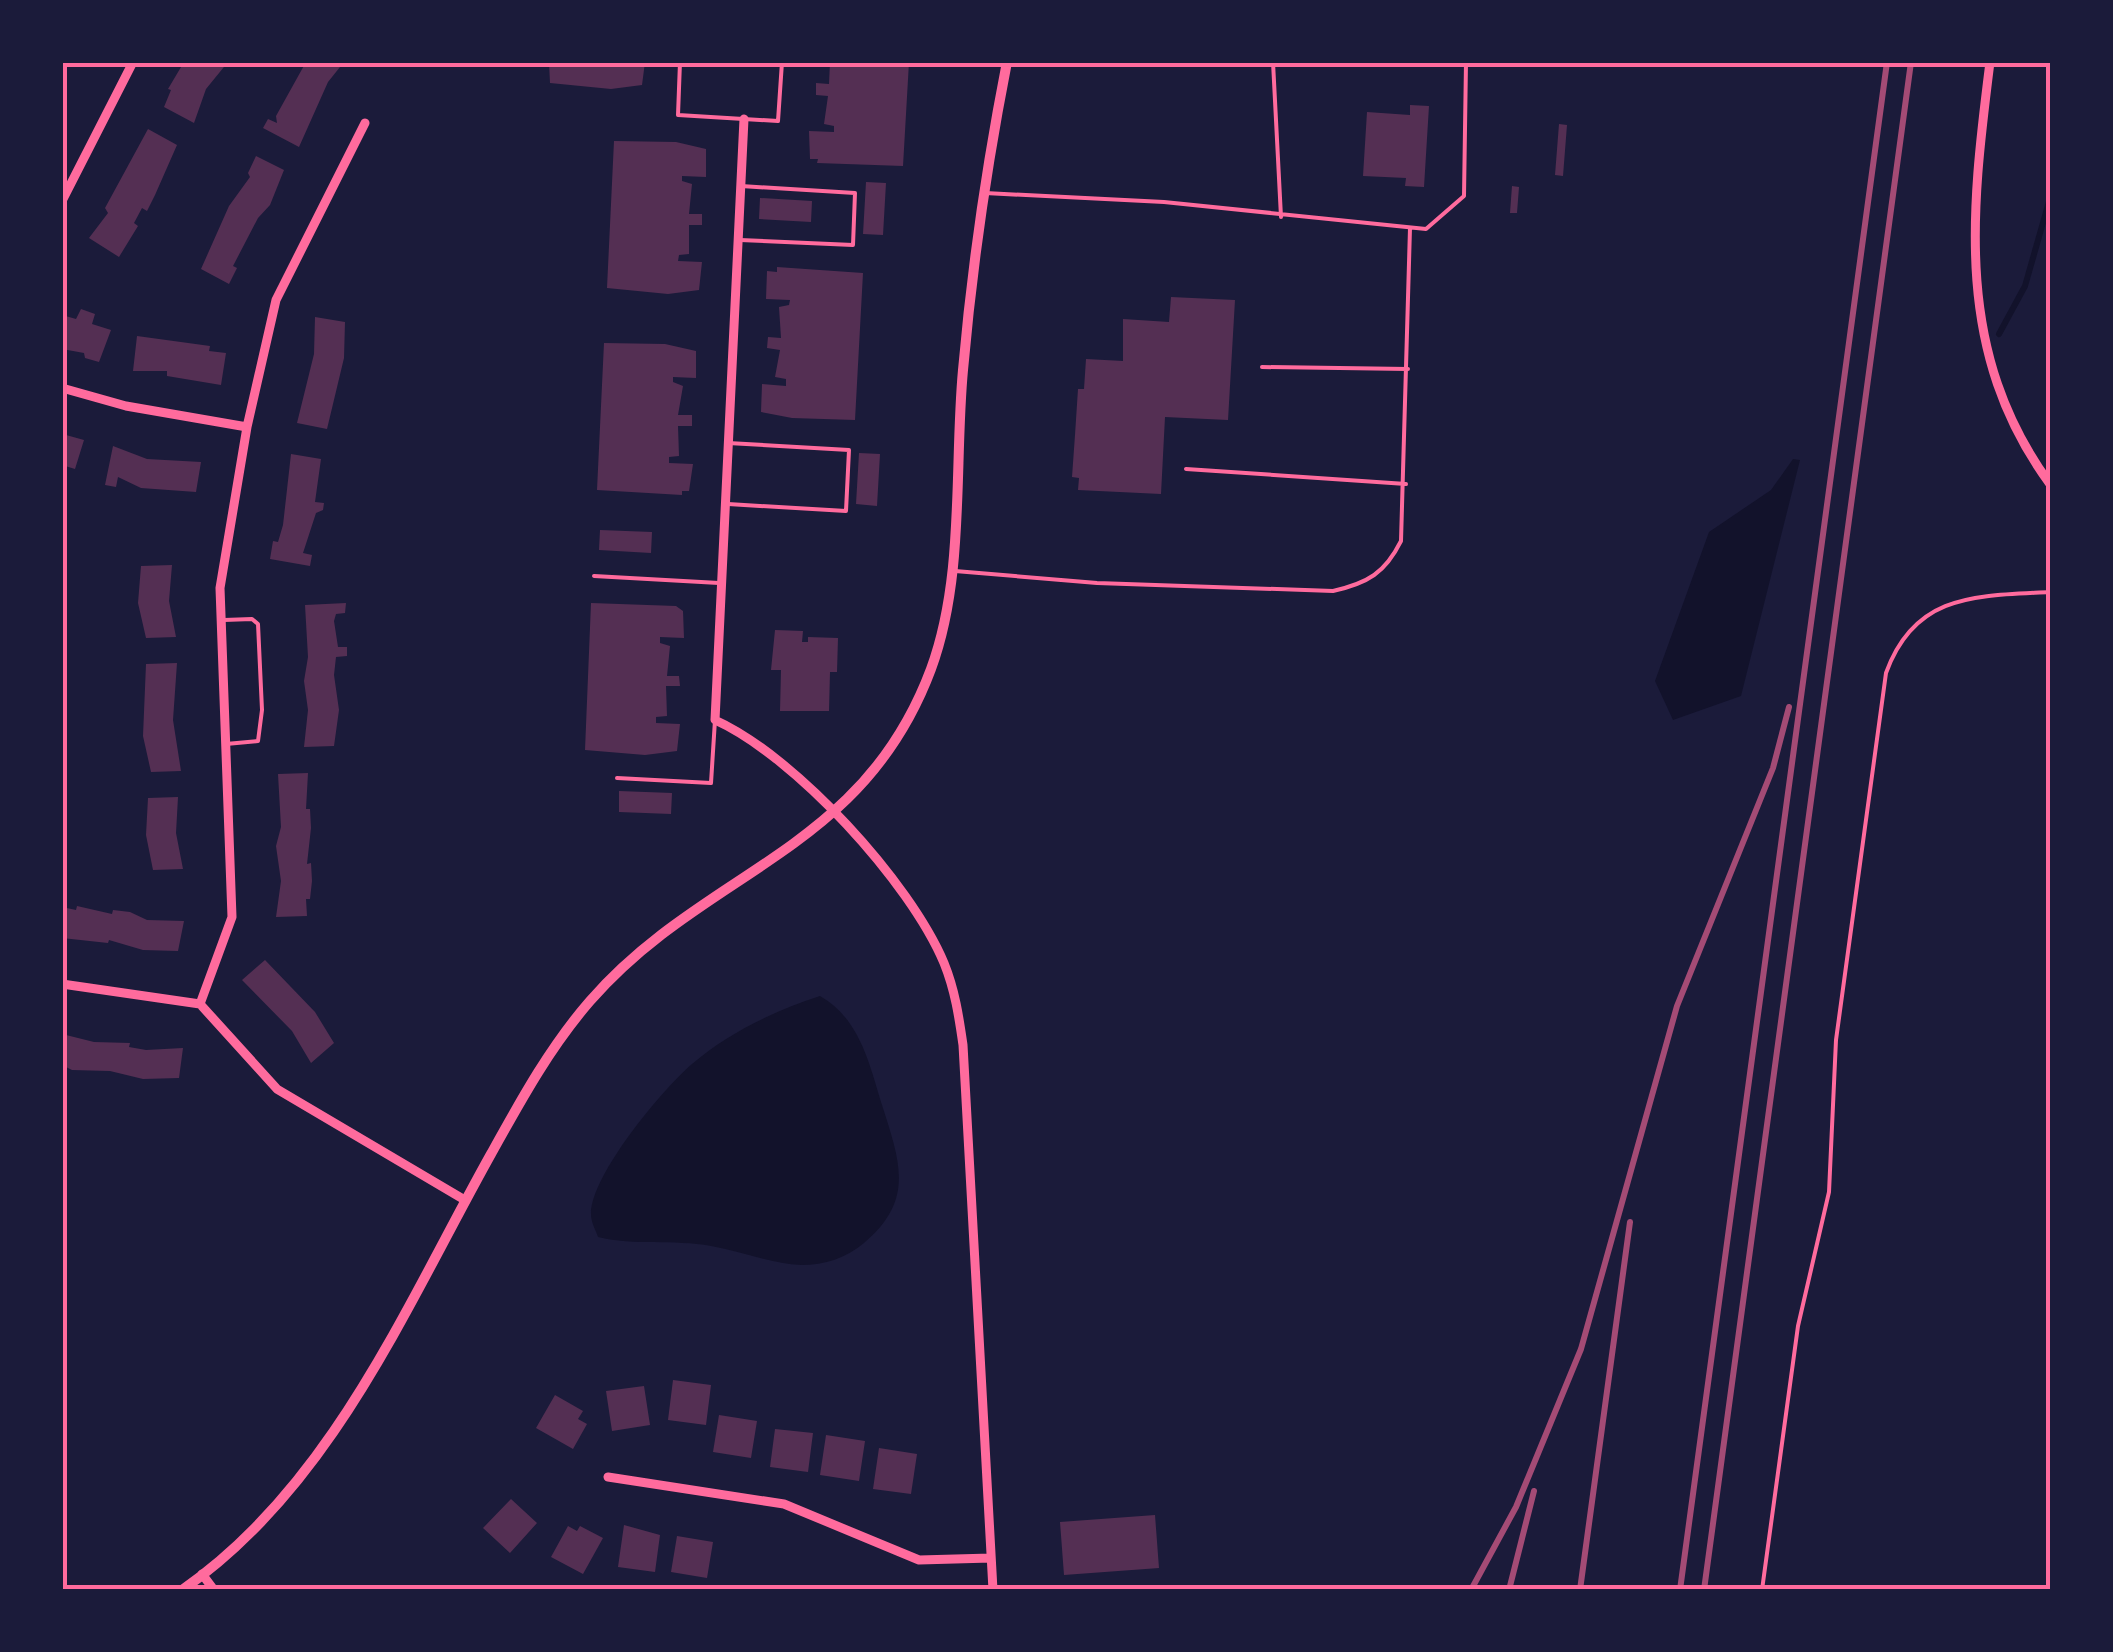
<svg xmlns="http://www.w3.org/2000/svg" width="2113" height="1652" font-family="'Roboto Condensed',sans-serif">
	<rect width="100%" height="100%" fill="#1b1b3a"/>
	<path fill="#12122b" d="M 1793,459 L 1800,460 L 1741,696 L 1673,720 L 1655,681 L 1709,532 L 1771,490 Z
		M 820,996 C 860,1019 869,1063 882,1105 C 900,1162 915,1200 864,1243 C 846,1258 825,1265 801,1265 C 771,1264 741,1251 711,1246 C 673,1239 634,1246 598,1237 C 596,1231 591,1222 591,1215 C 590,1176 662,1090 692,1064 C 728,1033 774,1011 820,996 Z"/>
	<g fill="none" stroke-linecap="round" stroke-linejoin="round">
		<path stroke="#12122b" stroke-width="6" d="M 1999,334 L 2025,286 L 2050,198"/>
	</g>
	<path fill="#542f53" d="M 184,62 L 228,62 L 206,89 L 194,123 L 164,107 L 171,90 L 168,89 Z
		M 306,62 L 344,62 L 328,82 L 299,147 L 263,128 L 268,119 L 277,123 L 276,116 Z
		M 549,62 L 645,62 L 642,85 L 611,89 L 550,83 Z
		M 830,62 L 909,62 L 903,166 L 817,163 L 818,159 L 810,159 L 809,131 L 834,132 L 834,126 L 824,124 L 828,96 L 816,95 L 816,83 L 829,84 Z
		M 1410,105 L 1429,106 L 1424,187 L 1405,186 L 1406,178 L 1363,176 L 1367,112 L 1410,115 Z
		M 1559,124 L 1567,125 L 1563,176 L 1555,175 Z
		M 148,129 L 177,145 L 155,195 L 147,211 L 142,208 L 134,223 L 138,226 L 119,257 L 89,238 L 108,213 L 105,208 Z
		M 614,141 L 676,142 L 706,149 L 706,177 L 682,176 L 682,181 L 692,184 L 689,214 L 702,214 L 702,225 L 689,225 L 689,254 L 679,255 L 678,261 L 702,262 L 699,290 L 668,294 L 607,288 Z
		M 256,156 L 284,170 L 270,205 L 258,218 L 233,266 L 237,268 L 229,284 L 201,269 L 229,206 L 250,177 L 248,173 Z
		M 866,182 L 886,183 L 883,235 L 863,234 Z
		M 1512,186 L 1519,187 L 1517,213 L 1510,213 Z
		M 760,198 L 812,201 L 811,222 L 759,219 Z
		M 777,267 L 863,273 L 855,420 L 792,418 L 761,412 L 762,384 L 786,386 L 786,379 L 775,377 L 780,350 L 767,348 L 768,337 L 781,338 L 779,307 L 789,305 L 790,300 L 766,299 L 767,271 L 777,272 Z
		M 1171,297 L 1235,300 L 1228,420 L 1165,417 L 1161,494 L 1078,490 L 1079,478 L 1072,477 L 1075,435 L 1078,389 L 1084,389 L 1086,359 L 1123,361 L 1123,319 L 1169,322 Z
		M 81,309 L 95,314 L 92,324 L 111,330 L 99,362 L 85,358 L 84,353 L 62,349 L 62,315 L 76,319 Z
		M 315,317 L 345,322 L 344,358 L 327,429 L 297,423 L 314,354 Z
		M 137,336 L 210,346 L 209,351 L 226,353 L 221,385 L 167,376 L 167,371 L 133,371 Z
		M 604,343 L 665,344 L 696,351 L 696,378 L 673,377 L 673,382 L 683,386 L 678,415 L 692,415 L 692,426 L 678,426 L 679,456 L 669,457 L 669,463 L 693,464 L 689,491 L 682,491 L 682,495 L 597,490 Z
		M 66,435 L 84,440 L 75,469 L 62,465 L 62,438 Z
		M 113,446 L 147,459 L 201,462 L 196,492 L 141,488 L 118,477 L 116,487 L 105,485 Z
		M 859,453 L 880,454 L 877,506 L 856,504 Z
		M 291,454 L 321,459 L 315,502 L 324,503 L 323,510 L 316,513 L 303,553 L 312,555 L 310,566 L 270,559 L 273,541 L 278,542 L 283,525 Z
		M 600,530 L 652,532 L 651,553 L 599,550 Z
		M 172,565 L 169,601 L 176,637 L 146,638 L 138,603 L 141,566 Z
		M 346,603 L 345,613 L 336,614 L 334,621 L 338,647 L 347,647 L 347,656 L 336,657 L 334,675 L 339,710 L 334,746 L 304,747 L 308,710 L 304,681 L 308,657 L 305,605 Z
		M 591,603 L 676,606 L 683,611 L 684,638 L 660,637 L 660,643 L 670,646 L 667,676 L 679,676 L 680,686 L 666,686 L 667,716 L 656,717 L 656,723 L 680,724 L 677,751 L 645,755 L 585,750 Z
		M 775,630 L 803,631 L 802,642 L 808,642 L 808,637 L 838,638 L 837,672 L 830,672 L 829,711 L 780,711 L 781,670 L 771,670 Z
		M 177,663 L 173,720 L 181,771 L 151,772 L 143,736 L 146,664 Z
		M 308,773 L 306,809 L 310,809 L 311,828 L 307,864 L 311,863 L 312,881 L 310,899 L 306,899 L 307,916 L 276,917 L 281,881 L 276,846 L 281,827 L 278,774 Z
		M 619,791 L 672,793 L 671,814 L 619,812 Z
		M 178,797 L 176,833 L 183,869 L 153,870 L 146,835 L 148,798 Z
		M 77,906 L 112,914 L 113,910 L 130,912 L 147,920 L 184,921 L 178,951 L 143,950 L 109,940 L 108,943 L 62,938 L 62,907 L 76,910 Z
		M 265,960 L 315,1012 L 334,1043 L 311,1063 L 292,1031 L 242,980 Z
		M 62,1034 L 94,1042 L 130,1043 L 129,1047 L 146,1050 L 183,1048 L 179,1078 L 143,1079 L 110,1071 L 72,1070 L 62,1065 Z
		M 673,1380 L 711,1385 L 706,1425 L 668,1420 Z
		M 644,1386 L 650,1425 L 612,1431 L 606,1391 Z
		M 555,1395 L 583,1411 L 578,1419 L 587,1424 L 573,1449 L 536,1428 Z
		M 719,1415 L 757,1421 L 751,1458 L 713,1452 Z
		M 775,1429 L 813,1433 L 808,1472 L 770,1467 Z
		M 826,1435 L 865,1441 L 859,1481 L 820,1475 Z
		M 879,1448 L 917,1454 L 911,1494 L 873,1489 Z
		M 511,1499 L 537,1523 L 510,1553 L 483,1528 Z
		M 1155,1515 L 1159,1568 L 1064,1575 L 1060,1522 Z
		M 624,1525 L 660,1535 L 655,1572 L 618,1567 Z
		M 568,1526 L 577,1531 L 580,1526 L 603,1538 L 583,1574 L 551,1557 Z
		M 677,1536 L 713,1542 L 707,1578 L 671,1572 Z"/>
	<g fill="none" stroke-linecap="round" stroke-linejoin="round">
		<path stroke="#ff6b9d" stroke-width="4" d="M 1762,1590 L 1798,1326 L 1829,1192 L 1836,1040 L 1886,673 C 1915,593 1976,596 2050,592"/>
		<path stroke="#ff6b9d" stroke-width="4" d="M 680,62 L 678,115 L 778,121 L 782,62
			M 1273,62 L 1281,217
			M 985,193 L 1164,202 L 1426,229 L 1464,196 L 1466,62
			M 740,240 L 853,245 L 855,193 L 741,186
			M 1262,367 L 1408,369
			M 1186,469 L 1406,484
			M 728,504 L 846,511 L 849,450 L 728,443
			M 955,571 L 1097,583 L 1333,591 C 1368,583 1385,573 1401,541 L 1410,228
			M 594,576 L 719,583
			M 224,620 L 252,619 L 258,624 L 262,710 L 258,741 L 226,744
			M 617,778 L 711,783 L 715,720"/>
		<path stroke="#ff6b9d" stroke-width="9" d="M 1990,62 C 1971,213 1954,353 2050,484
			M 744,119 L 715,720 C 795,756 910,882 944,963 C 955,990 959,1017 963,1045 L 993,1590
			M 62,201 L 133,62
			M 62,388 L 126,406 L 247,427
			M 62,984 L 200,1004 L 277,1089 L 465,1200
			M 200,1004 L 232,917 L 220,588 L 247,427 L 276,300 L 365,123
			M 608,1477 L 784,1504 L 919,1560 L 991,1558
			M 202,1574 L 214,1590"/>
		<path stroke="#ff6b9d" stroke-width="10" d="M 182,1590 C 331,1487 406,1306 491,1154 C 521,1100 550,1047 590,1001 C 706,868 862,854 931,669 C 965,577 954,467 963,370 C 972,267 987,164 1007,62"/>
		<path stroke="#a44b75" stroke-width="6" d="M 1471,1590 L 1516,1507 L 1581,1349 L 1677,1006 L 1773,768 L 1789,707
			M 1509,1590 L 1534,1491
			M 1580,1590 L 1630,1222
			M 1680,1590 L 1887,62
			M 1704,1590 L 1911,62"/>
	</g>
	<rect width="2113" height="1652" fill="none" stroke="#1b1b3a" stroke-width="130"/>
	<rect x="65" y="65" width="1983" height="1522" fill="none" stroke="#ff6b9d" stroke-width="4"/>
</svg>
